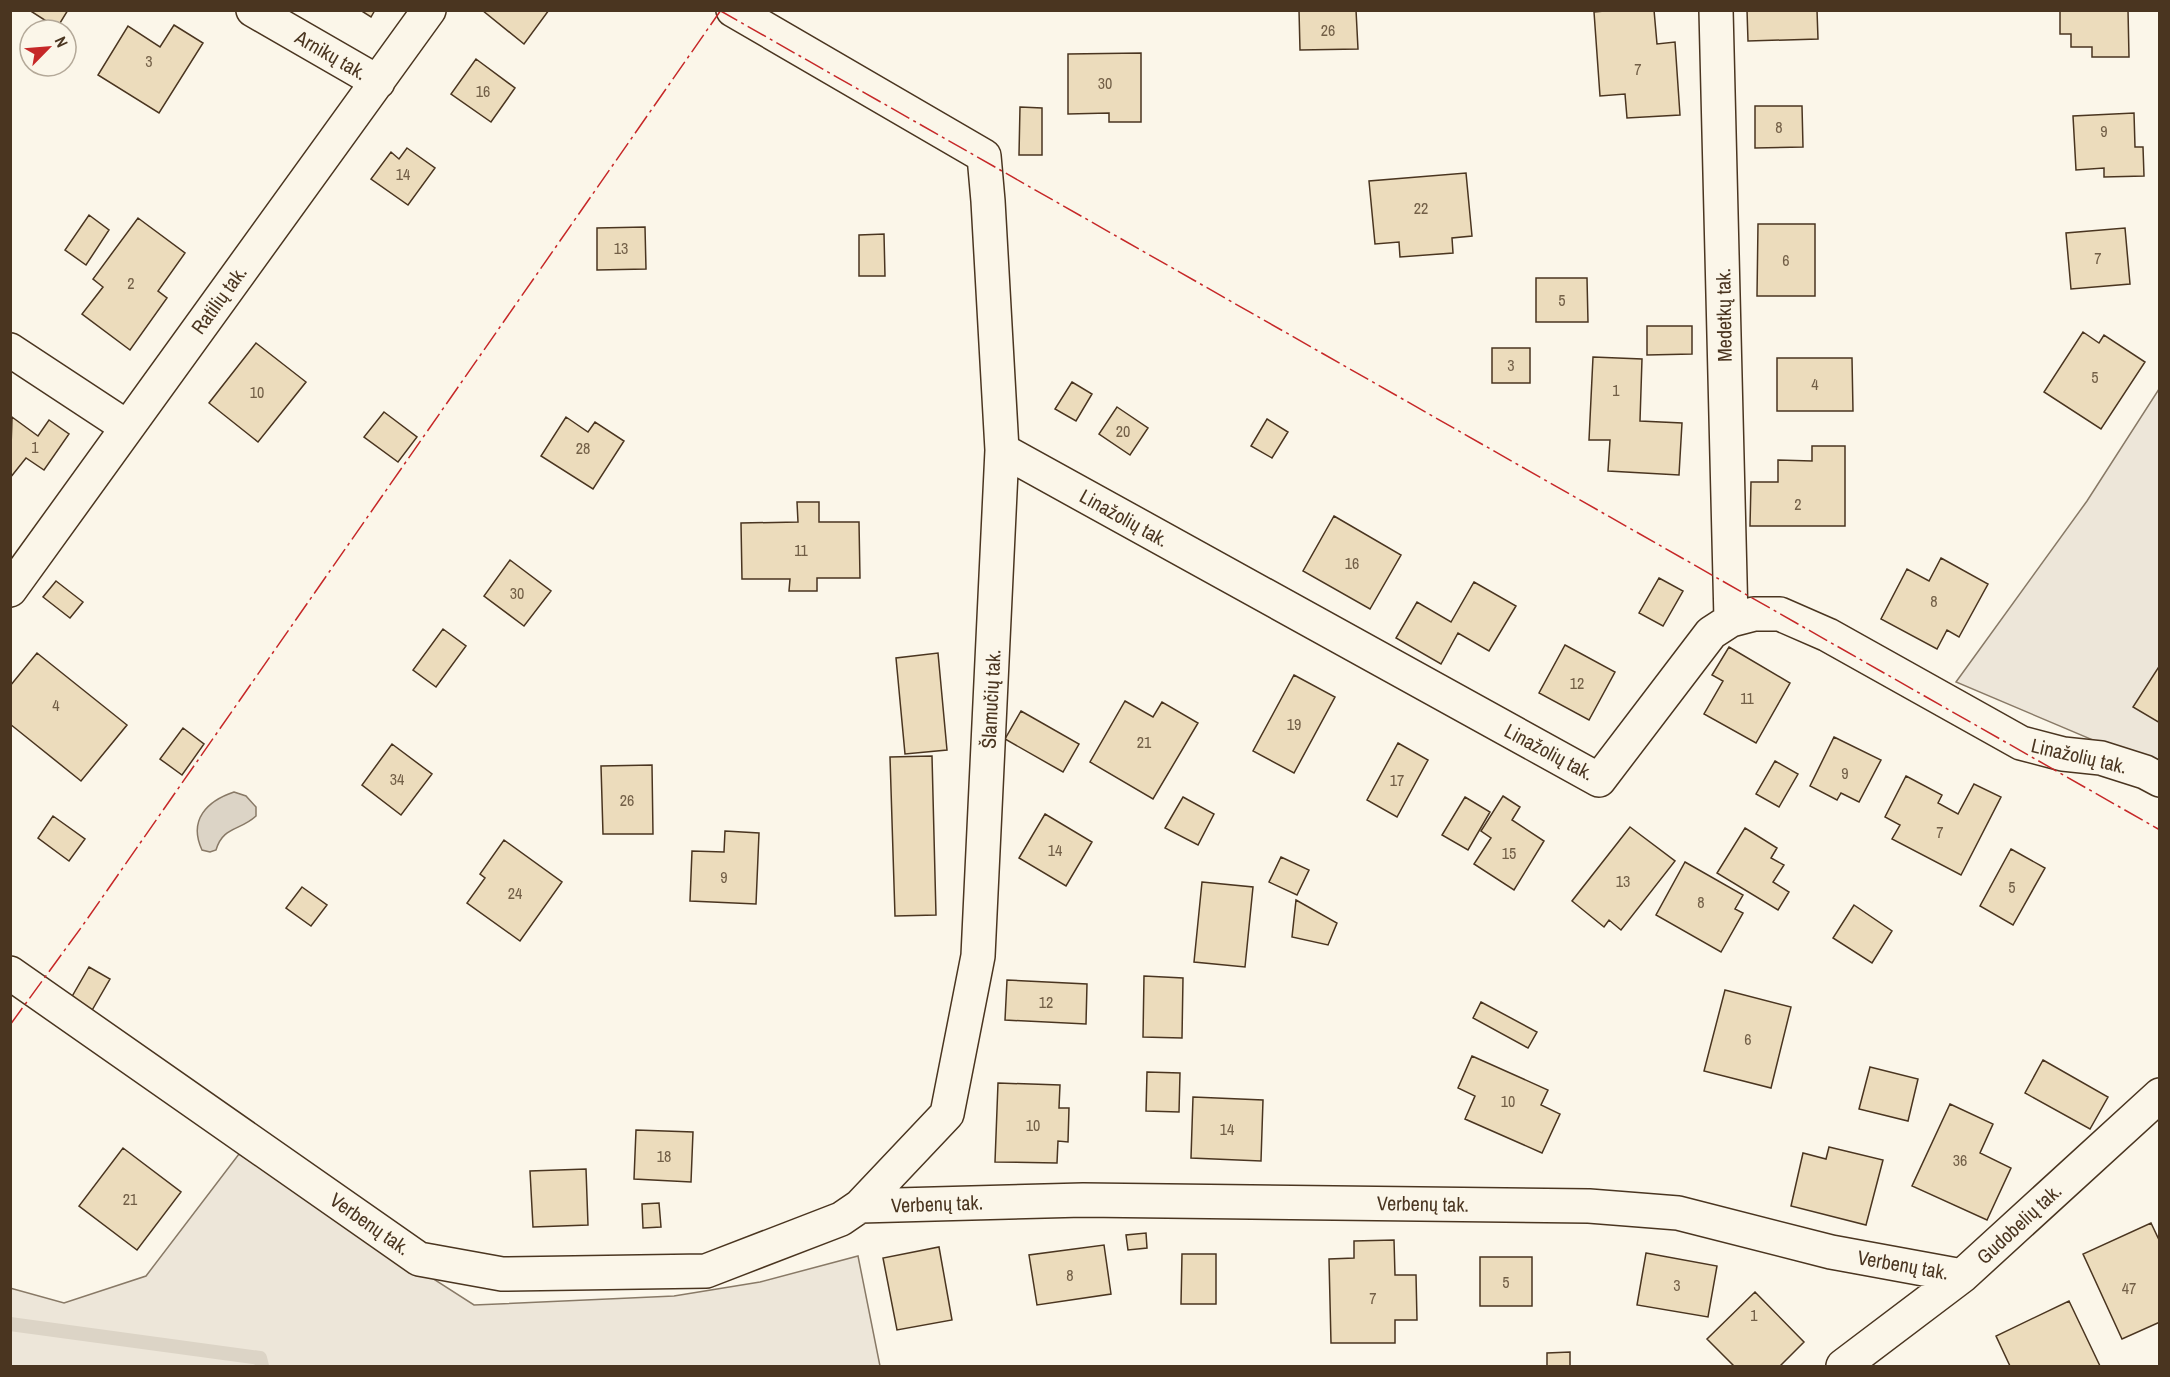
<svg xmlns="http://www.w3.org/2000/svg" width="2170" height="1377" font-family="'Archivo Narrow',sans-serif">
	<rect width="100%" height="100%" fill="#fbf6e9"/>
	<path fill="#ede6d9" stroke="#887966" stroke-width="1.5" d="M 2159,389 L 2159,768 L 1956,682 L 2087,501 Z
		M 239,1154 L 474,1305 L 674,1296 L 760,1282 L 858,1256 L 880,1366 L 11,1366 L 10,1288 L 64,1303 L 146,1276 Z"/>
	<path fill="#dcd4c6" stroke="#887966" stroke-width="1.5" d="M 234,792 L 246,796 L 256,807 L 256,816 C 240,831 223,826 216,850 L 210,852 L 202,850 C 188,820 207,801 234,792 Z"/>
	<g fill="none" stroke-linecap="round" stroke-linejoin="round">
		<path stroke="#dcd4c6" stroke-width="14" d="M 10,1324 L 260,1358 L 262,1366"/>
	</g>
	<path fill="#ecdcbc" stroke="#4a3520" stroke-width="1.5" d="M 29,10 L 68,10 L 57,28 Z
		M 360,10 L 375,10 L 371,17 Z
		M 482,10 L 549,10 L 524,44 Z
		M 1299,10 L 1356,10 L 1358,49 L 1300,50 Z
		M 1615,10 L 1654,10 L 1657,44 L 1675,42 L 1680,115 L 1627,118 L 1625,94 L 1600,96 L 1594,12 Z
		M 1747,10 L 1817,10 L 1818,39 L 1748,41 Z
		M 2060,10 L 2128,10 L 2129,57 L 2092,57 L 2092,47 L 2071,47 L 2071,34 L 2060,34 Z
		M 174,25 L 203,43 L 159,113 L 98,75 L 128,26 L 160,47 Z
		M 1141,53 L 1141,122 L 1109,122 L 1109,113 L 1068,114 L 1068,54 Z
		M 476,59 L 515,88 L 491,122 L 451,94 Z
		M 1755,106 L 1802,106 L 1803,147 L 1755,148 Z
		M 1020,107 L 1042,108 L 1042,155 L 1019,155 Z
		M 2134,113 L 2135,147 L 2143,147 L 2144,176 L 2104,177 L 2104,168 L 2076,170 L 2073,116 Z
		M 407,148 L 435,168 L 408,205 L 371,179 L 391,152 L 399,159 Z
		M 1466,173 L 1472,236 L 1452,238 L 1453,253 L 1400,257 L 1399,242 L 1375,244 L 1369,181 Z
		M 89,215 L 109,230 L 86,265 L 65,250 Z
		M 138,218 L 185,253 L 158,291 L 167,298 L 130,350 L 82,314 L 103,287 L 93,279 Z
		M 1758,224 L 1815,224 L 1815,296 L 1757,296 Z
		M 645,227 L 646,269 L 597,270 L 597,228 Z
		M 2125,228 L 2130,284 L 2071,289 L 2066,233 Z
		M 884,234 L 885,276 L 859,276 L 859,235 Z
		M 1536,278 L 1587,278 L 1588,322 L 1536,322 Z
		M 1647,326 L 1692,326 L 1692,354 L 1647,355 Z
		M 2083,332 L 2099,343 L 2104,335 L 2145,362 L 2101,429 L 2044,392 Z
		M 256,343 L 306,382 L 258,442 L 209,403 Z
		M 1492,348 L 1530,348 L 1530,383 L 1492,383 Z
		M 1593,357 L 1642,359 L 1640,421 L 1682,423 L 1679,475 L 1608,471 L 1610,440 L 1589,440 Z
		M 1777,358 L 1852,358 L 1853,411 L 1777,411 Z
		M 1072,382 L 1092,394 L 1076,421 L 1055,409 Z
		M 1117,407 L 1148,428 L 1130,455 L 1099,434 Z
		M 384,412 L 417,437 L 398,462 L 364,437 Z
		M 12,417 L 38,436 L 49,420 L 69,434 L 44,470 L 26,458 L 10,478 Z
		M 566,417 L 588,432 L 595,422 L 624,441 L 593,489 L 541,456 Z
		M 1267,419 L 1288,432 L 1272,458 L 1251,446 Z
		M 1812,446 L 1845,446 L 1845,526 L 1750,526 L 1751,482 L 1778,482 L 1778,460 L 1812,461 Z
		M 797,502 L 819,502 L 819,522 L 859,522 L 860,578 L 817,578 L 817,591 L 789,591 L 790,579 L 742,579 L 741,523 L 798,522 Z
		M 1334,516 L 1401,555 L 1370,609 L 1303,571 Z
		M 1941,558 L 1988,584 L 1959,637 L 1947,630 L 1937,649 L 1881,619 L 1907,569 L 1929,581 Z
		M 510,560 L 551,591 L 524,626 L 484,596 Z
		M 1659,578 L 1683,591 L 1663,626 L 1639,613 Z
		M 56,581 L 83,602 L 70,618 L 43,597 Z
		M 1474,582 L 1516,606 L 1489,651 L 1458,633 L 1441,664 L 1396,638 L 1417,602 L 1451,622 Z
		M 443,629 L 466,646 L 436,687 L 413,670 Z
		M 1565,645 L 1615,672 L 1589,720 L 1539,693 Z
		M 1729,647 L 1790,683 L 1756,743 L 1704,714 L 1723,681 L 1712,675 Z
		M 37,653 L 127,725 L 81,781 L 10,724 L 10,686 Z
		M 938,653 L 947,750 L 905,754 L 896,658 Z
		M 2160,665 L 2160,723 L 2133,707 Z
		M 1294,675 L 1335,697 L 1294,773 L 1253,751 Z
		M 1125,701 L 1153,717 L 1162,702 L 1198,723 L 1153,799 L 1090,762 Z
		M 1021,711 L 1079,744 L 1063,772 L 1005,739 Z
		M 183,728 L 204,744 L 182,775 L 160,759 Z
		M 1834,737 L 1881,760 L 1859,802 L 1841,793 L 1837,800 L 1810,786 Z
		M 1398,743 L 1428,760 L 1397,817 L 1367,800 Z
		M 392,744 L 432,774 L 401,815 L 362,785 Z
		M 932,756 L 936,915 L 895,916 L 890,757 Z
		M 1775,761 L 1798,774 L 1779,807 L 1756,794 Z
		M 652,765 L 653,834 L 603,834 L 601,766 Z
		M 1906,776 L 1942,795 L 1938,803 L 1958,814 L 1974,784 L 2001,797 L 1961,875 L 1892,839 L 1900,825 L 1885,817 Z
		M 1503,796 L 1520,807 L 1512,820 L 1544,841 L 1514,890 L 1474,864 L 1491,838 L 1481,831 Z
		M 1183,797 L 1214,814 L 1198,845 L 1165,828 Z
		M 1465,797 L 1490,812 L 1468,850 L 1442,835 Z
		M 1045,814 L 1092,842 L 1066,886 L 1019,858 Z
		M 53,816 L 85,839 L 69,861 L 38,838 Z
		M 1630,827 L 1675,861 L 1621,930 L 1609,920 L 1604,927 L 1572,901 Z
		M 1745,828 L 1777,848 L 1771,858 L 1784,865 L 1773,882 L 1789,892 L 1778,910 L 1717,873 Z
		M 725,831 L 759,833 L 756,904 L 690,901 L 692,851 L 724,852 Z
		M 504,840 L 562,882 L 520,941 L 467,903 L 485,878 L 480,874 Z
		M 2011,849 L 2045,868 L 2013,925 L 1980,906 Z
		M 1281,857 L 1309,870 L 1297,895 L 1269,882 Z
		M 1685,862 L 1743,895 L 1735,909 L 1743,913 L 1721,952 L 1656,915 Z
		M 1202,882 L 1253,887 L 1245,967 L 1194,962 Z
		M 302,887 L 327,905 L 311,926 L 286,908 Z
		M 1296,900 L 1337,923 L 1328,945 L 1292,937 Z
		M 1854,905 L 1892,931 L 1872,963 L 1833,938 Z
		M 89,967 L 110,979 L 91,1012 L 70,1000 Z
		M 1144,976 L 1183,978 L 1182,1038 L 1143,1037 Z
		M 1007,980 L 1087,984 L 1086,1024 L 1005,1020 Z
		M 1725,990 L 1791,1007 L 1771,1088 L 1704,1071 Z
		M 1481,1002 L 1537,1032 L 1528,1048 L 1473,1018 Z
		M 1472,1056 L 1548,1090 L 1541,1105 L 1560,1114 L 1542,1153 L 1465,1119 L 1475,1096 L 1458,1088 Z
		M 2043,1060 L 2108,1097 L 2090,1129 L 2025,1093 Z
		M 1870,1067 L 1918,1079 L 1908,1121 L 1859,1109 Z
		M 1147,1072 L 1180,1073 L 1179,1112 L 1146,1111 Z
		M 998,1083 L 1060,1085 L 1059,1108 L 1069,1108 L 1068,1142 L 1058,1141 L 1057,1163 L 995,1162 Z
		M 1193,1097 L 1263,1100 L 1261,1161 L 1191,1158 Z
		M 1950,1104 L 1993,1124 L 1980,1153 L 2011,1168 L 1987,1220 L 1912,1186 Z
		M 636,1130 L 693,1132 L 691,1182 L 634,1179 Z
		M 1829,1147 L 1883,1160 L 1866,1225 L 1791,1206 L 1803,1153 L 1826,1159 Z
		M 123,1148 L 181,1192 L 137,1250 L 79,1206 Z
		M 586,1169 L 588,1225 L 533,1227 L 530,1171 Z
		M 659,1203 L 661,1227 L 643,1228 L 642,1204 Z
		M 2151,1223 L 2160,1242 L 2160,1322 L 2122,1339 L 2083,1254 Z
		M 1146,1233 L 1147,1248 L 1128,1250 L 1126,1235 Z
		M 1394,1240 L 1395,1275 L 1416,1275 L 1417,1320 L 1395,1320 L 1395,1343 L 1331,1343 L 1329,1259 L 1354,1258 L 1354,1241 Z
		M 1104,1245 L 1111,1294 L 1037,1305 L 1029,1255 Z
		M 939,1247 L 952,1320 L 897,1330 L 883,1258 Z
		M 1646,1253 L 1717,1266 L 1708,1317 L 1637,1305 Z
		M 1182,1254 L 1216,1254 L 1216,1304 L 1181,1304 Z
		M 1480,1257 L 1532,1257 L 1532,1306 L 1480,1306 Z
		M 1755,1292 L 1804,1342 L 1780,1366 L 1734,1366 L 1707,1339 Z
		M 2069,1301 L 2100,1366 L 2010,1366 L 1996,1336 Z
		M 1570,1352 L 1570,1366 L 1547,1366 L 1547,1353 Z"/>
	<g fill="none" stroke-linecap="round" stroke-linejoin="round">
		<defs>
			<path id="minor" d="M 253,10 L 378,82
				M 733,10 L 984,156 L 988,201 L 1002,450 L 978,956 L 947,1114 L 860,1206
				M 1716,10 L 1731,620
				M 10,350 L 127,427
				M 1002,450 L 1599,780 L 1711,633 L 1731,620 L 1754,614 L 1780,614 L 1828,635 L 2021,743 L 2063,754 L 2101,758 L 2145,772 L 2160,780
				M 10,590 L 429,10
				M 10,973 L 419,1259 L 502,1274 L 706,1271 L 841,1219 L 860,1206 L 1083,1200 L 1589,1206 L 1678,1213 L 1831,1252 L 1962,1276
				M 1843,1366 L 1962,1276 L 2160,1095"/>
		</defs>
		<use href="#minor" stroke="#4a3520" stroke-width="36"/>
		<use href="#minor" stroke="#fbf6e9" stroke-width="33"/>
		<path stroke="#c62828" stroke-width="1.5" stroke-dasharray="21 4.5 3 4.5" stroke-linecap="butt" d="M 719,10 L 2160,830
			M 10,1025 L 83,925 L 721,10"/>
	</g>
	<g text-anchor="middle" stroke-width="4.5" stroke-linejoin="round" paint-order="stroke">
		<g font-size="16" fill="#725f47">
			<text x="1328" y="36">26</text>
			<text x="149" y="67">3</text>
			<text x="1638" y="75">7</text>
			<text x="1105" y="89">30</text>
			<text x="483" y="97">16</text>
			<text x="1779" y="133">8</text>
			<text x="2104" y="137">9</text>
			<text x="403" y="180">14</text>
			<text x="1421" y="214">22</text>
			<text x="621" y="254">13</text>
			<text x="2098" y="264">7</text>
			<text x="1786" y="266">6</text>
			<text x="131" y="289">2</text>
			<text x="1562" y="306">5</text>
			<text x="1511" y="371">3</text>
			<text x="2095" y="383">5</text>
			<text x="1815" y="390">4</text>
			<text x="1616" y="396">1</text>
			<text x="257" y="398">10</text>
			<text x="1123" y="437">20</text>
			<text x="35" y="453">1</text>
			<text x="583" y="454">28</text>
			<text x="1798" y="510">2</text>
			<text x="801" y="556">11</text>
			<text x="1352" y="569">16</text>
			<text x="517" y="599">30</text>
			<text x="1934" y="607">8</text>
			<text x="1577" y="689">12</text>
			<text x="1747" y="704">11</text>
			<text x="56" y="711">4</text>
			<text x="1294" y="730">19</text>
			<text x="1144" y="748">21</text>
			<text x="1845" y="779">9</text>
			<text x="397" y="785">34</text>
			<text x="1397" y="786">17</text>
			<text x="627" y="806">26</text>
			<text x="1940" y="838">7</text>
			<text x="1055" y="856">14</text>
			<text x="1509" y="859">15</text>
			<text x="724" y="883">9</text>
			<text x="1623" y="887">13</text>
			<text x="2012" y="893">5</text>
			<text x="515" y="899">24</text>
			<text x="1701" y="908">8</text>
			<text x="1046" y="1008">12</text>
			<text x="1748" y="1045">6</text>
			<text x="1508" y="1107">10</text>
			<text x="1033" y="1131">10</text>
			<text x="1227" y="1135">14</text>
			<text x="664" y="1162">18</text>
			<text x="1960" y="1166">36</text>
			<text x="130" y="1205">21</text>
			<text x="1070" y="1281">8</text>
			<text x="1506" y="1288">5</text>
			<text x="1677" y="1291">3</text>
			<text x="2129" y="1294">47</text>
			<text x="1373" y="1304">7</text>
			<text x="1754" y="1321">1</text>
		</g>
		<g font-size="20" fill="#4a3520" stroke="#fbf6e9">
			<text transform="translate(331 55) rotate(30)" y="7">Arnikų tak.</text>
			<text transform="translate(219 300) rotate(-54)" y="7">Ratilių tak.</text>
			<text transform="translate(1724 315) rotate(-91)" y="7">Medetkų tak.</text>
			<text transform="translate(1124 518) rotate(29)" y="7">Linažolių tak.</text>
			<text transform="translate(991 699) rotate(-87)" y="7">Šlamučių tak.</text>
			<text transform="translate(1549 752) rotate(28)" y="7">Linažolių tak.</text>
			<text transform="translate(2079 756) rotate(13)" y="7">Linažolių tak.</text>
			<text transform="translate(937 1204) rotate(-2)" y="7">Verbenų tak.</text>
			<text transform="translate(1423 1204) rotate(1)" y="7">Verbenų tak.</text>
			<text transform="translate(370 1224) rotate(35)" y="7">Verbenų tak.</text>
			<text transform="translate(2019 1224) rotate(-43)" y="7">Gudobelių tak.</text>
			<text transform="translate(1903 1265) rotate(10)" y="7">Verbenų tak.</text>
		</g>
	</g>
	<rect width="2170" height="1377" fill="none" stroke="#4a3520" stroke-width="24"/>
	<g transform="translate(48 48) rotate(65)"><circle r="28" fill="#fbf6e9" stroke="#b4a999" stroke-width="1.5"/>
	<path d="M0-4.5L10 22L0 15L-10 22Z" fill="#c62828"/>
	<text y="-9" font-size="16" font-weight="bold" text-anchor="middle" fill="#4a3520">N</text>
	</g>
</svg>
